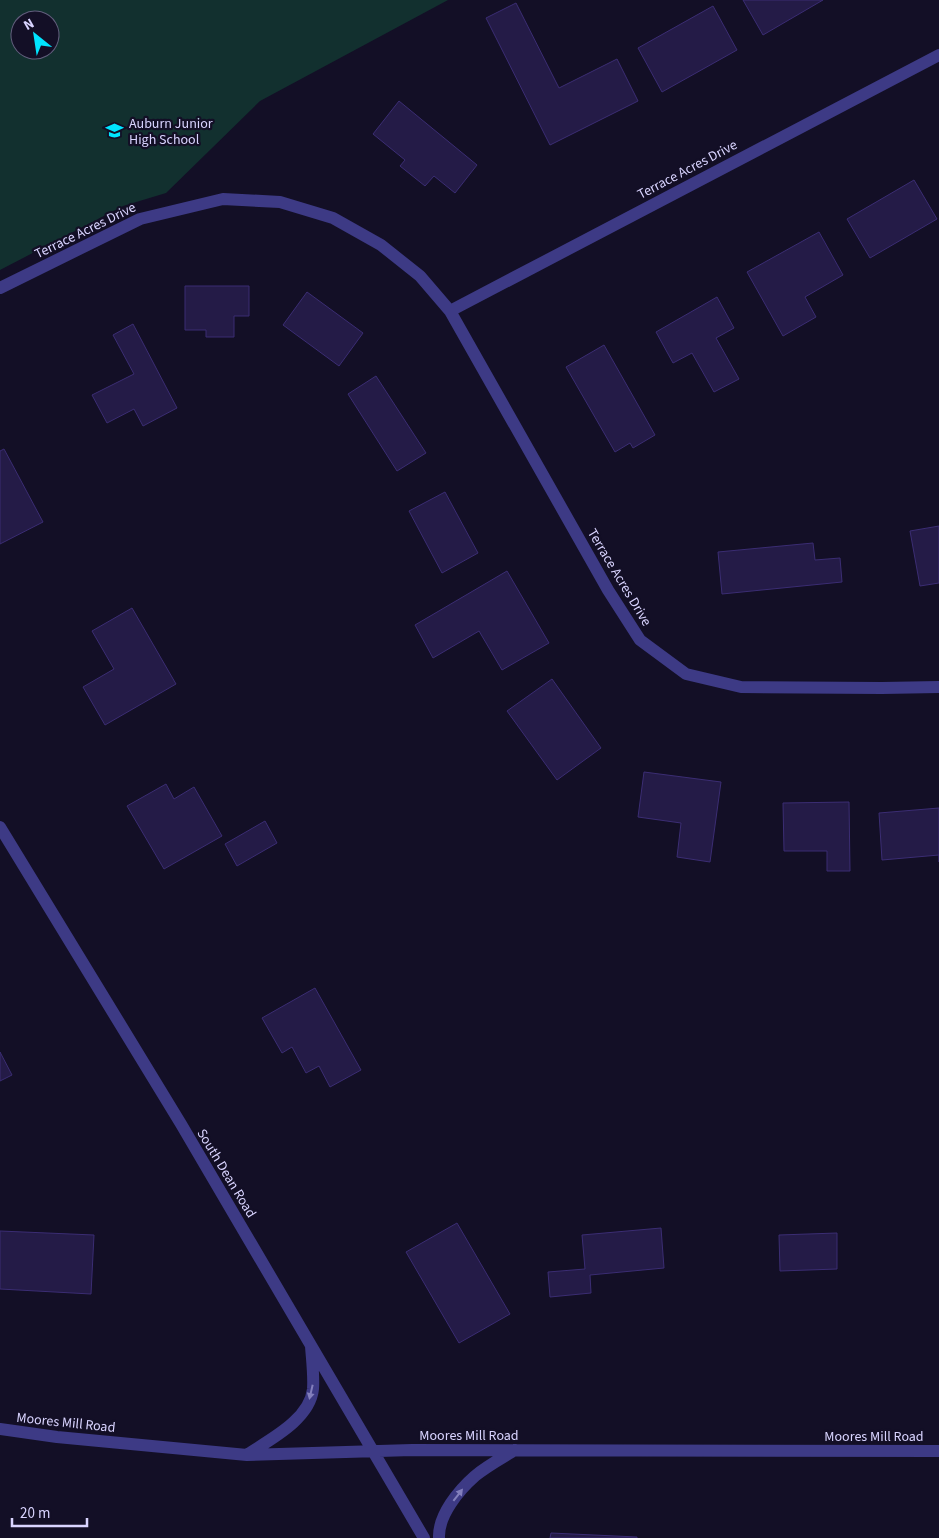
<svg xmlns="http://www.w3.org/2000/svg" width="939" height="1538" font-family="'Source Sans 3',sans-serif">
	<rect width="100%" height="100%" fill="#130f26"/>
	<path fill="#12302f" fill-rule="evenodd" d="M 0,0 L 448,0 L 260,101 L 166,193 L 123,206 L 0,270 ZM 20,20 L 50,20 L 50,50 L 20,50 Z"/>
	<path fill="#241b47" stroke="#3b2d73" d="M 743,0 L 823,0 L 763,35 Z
		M 516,3 L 559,88 L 617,59 L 638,101 L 550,145 L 486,18 Z
		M 713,6 L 737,50 L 662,92 L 638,48 Z
		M 399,101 L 477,165 L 455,193 L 434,176 L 425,186 L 400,166 L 405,160 L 373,134 Z
		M 914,180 L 937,219 L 870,258 L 847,219 Z
		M 819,232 L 843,275 L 805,297 L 816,317 L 783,336 L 747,272 Z
		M 185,286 L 249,286 L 249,316 L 234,316 L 234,337 L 206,337 L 206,330 L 185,330 Z
		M 307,292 L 363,333 L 339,366 L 283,325 Z
		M 717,297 L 734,328 L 716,338 L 739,379 L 714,392 L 692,353 L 673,363 L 656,332 Z
		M 133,324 L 177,408 L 143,426 L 134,409 L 107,423 L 92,395 L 134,374 L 113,335 Z
		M 604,345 L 655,435 L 633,448 L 630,443 L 615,452 L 566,367 Z
		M 376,376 L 426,453 L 397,471 L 348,394 Z
		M 4,449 L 43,522 L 0,544 L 0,451 Z
		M 445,492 L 478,553 L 442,573 L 409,511 Z
		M 939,526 L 939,583 L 920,586 L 910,531 Z
		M 813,543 L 815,560 L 840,558 L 842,582 L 722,594 L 718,552 Z
		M 507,571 L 549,643 L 502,670 L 479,631 L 433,658 L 415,625 Z
		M 132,608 L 176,684 L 105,725 L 83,687 L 114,669 L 92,631 Z
		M 552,679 L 601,748 L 557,780 L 507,711 Z
		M 644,772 L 721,782 L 710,862 L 677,857 L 681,823 L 638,817 Z
		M 166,784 L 174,799 L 194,787 L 222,836 L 164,869 L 127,806 Z
		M 849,802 L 850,871 L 827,871 L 827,851 L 784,851 L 783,803 Z
		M 939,808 L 939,862 L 939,855 L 882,860 L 879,813 Z
		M 265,821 L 277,843 L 237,866 L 225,844 Z
		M 315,988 L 361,1070 L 330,1087 L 319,1066 L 306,1073 L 292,1047 L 282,1053 L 262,1018 Z
		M 0,1052 L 12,1075 L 0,1081 Z
		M 457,1223 L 510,1314 L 459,1343 L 406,1252 Z
		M 661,1228 L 664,1268 L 590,1275 L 591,1293 L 550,1297 L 548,1272 L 585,1269 L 582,1235 Z
		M 0,1231 L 94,1235 L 91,1294 L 0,1289 Z
		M 837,1233 L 837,1269 L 780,1271 L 779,1235 Z
		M 551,1533 L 637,1537 L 637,1538 L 550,1538 Z"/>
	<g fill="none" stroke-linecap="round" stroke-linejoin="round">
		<path stroke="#3d3a85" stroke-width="12" d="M 0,288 L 140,219 L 223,199 L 280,202 L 333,218 L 381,245 L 420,276 L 450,311 L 608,590 L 640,640 L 686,674 L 741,687 L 882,688 L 939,687
			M 450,311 L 939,55
			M 0,827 L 181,1124 L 424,1538
			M 0,1429 L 57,1437 L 247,1455 L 412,1450 L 939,1451
			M 248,1454 C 271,1439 310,1419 313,1389 C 314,1376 312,1360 311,1346
			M 439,1538 C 438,1515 459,1490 475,1476 C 487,1466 502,1458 515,1450"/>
	</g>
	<defs><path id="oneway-solid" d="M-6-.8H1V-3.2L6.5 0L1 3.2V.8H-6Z" transform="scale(1.25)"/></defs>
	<g fill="#837fbc">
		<use href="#oneway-solid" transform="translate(311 1392) rotate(103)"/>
		<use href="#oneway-solid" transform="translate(458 1495) rotate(-52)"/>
	</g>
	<defs>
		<symbol id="school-bare" viewBox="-9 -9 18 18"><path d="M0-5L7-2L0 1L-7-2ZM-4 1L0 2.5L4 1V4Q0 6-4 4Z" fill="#00e5ff" stroke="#130f26" stroke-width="2.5" paint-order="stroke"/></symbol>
	</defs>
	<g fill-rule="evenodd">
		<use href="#school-bare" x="102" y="118" width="25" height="25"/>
	</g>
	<g text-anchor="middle" stroke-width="4.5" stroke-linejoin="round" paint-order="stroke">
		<g font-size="14" fill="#d9d4ff" stroke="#130f26" text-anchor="start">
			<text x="129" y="128">Auburn Junior<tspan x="129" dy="16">High School</tspan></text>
		</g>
		<g font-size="14" fill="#d9d4ff" stroke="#130f26">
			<text transform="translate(687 169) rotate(-28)" y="5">Terrace Acres Drive</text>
			<text transform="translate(85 230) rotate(-26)" y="5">Terrace Acres Drive</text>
			<text transform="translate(620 577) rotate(59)" y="5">Terrace Acres Drive</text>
			<text transform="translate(227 1173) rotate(59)" y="5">South Dean Road</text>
			<text transform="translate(66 1422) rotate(6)" y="5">Moores Mill Road</text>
			<text x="469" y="1440">Moores Mill Road</text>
			<text x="874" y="1441">Moores Mill Road</text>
		</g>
	</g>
	<g transform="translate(35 35) rotate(330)"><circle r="24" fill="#130f26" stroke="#625e7d"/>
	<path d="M0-4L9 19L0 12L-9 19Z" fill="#00e5ff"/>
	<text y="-8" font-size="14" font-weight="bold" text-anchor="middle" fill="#d9d4ff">N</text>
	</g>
	<path d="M12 1518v8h75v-8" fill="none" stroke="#d9d4ff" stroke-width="2.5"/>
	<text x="20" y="1518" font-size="15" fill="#d9d4ff" stroke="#130f26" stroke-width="4" paint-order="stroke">20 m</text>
</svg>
